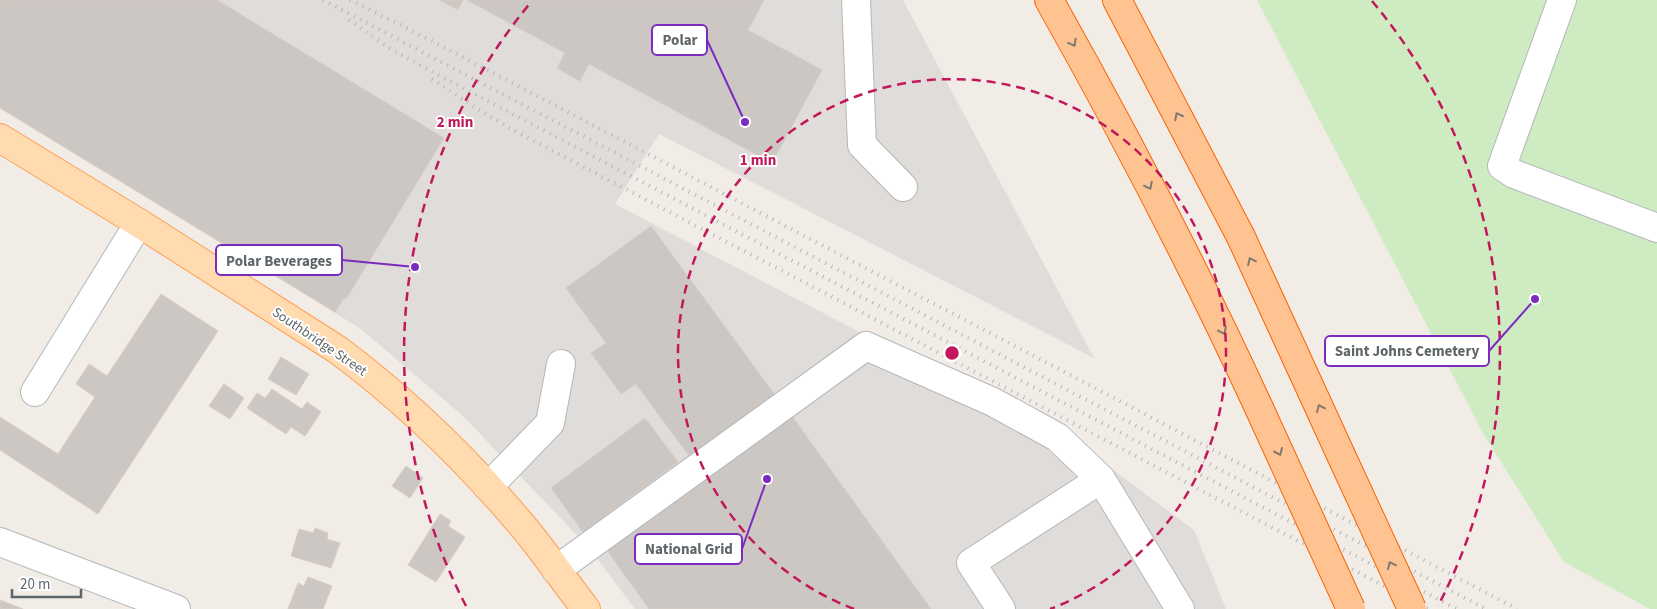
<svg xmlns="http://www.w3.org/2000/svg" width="1657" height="609" font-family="'Source Sans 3',sans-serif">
	<rect width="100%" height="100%" fill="#f2ece7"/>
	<path fill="#e0dcd9" d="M 0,0 L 903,0 L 1094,358 L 659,134 L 615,204 L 1089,452 L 1194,530 L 1226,609 L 635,609 L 590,549 L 463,416 L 361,329 L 0,106 Z"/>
	<path fill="#ceebc2" d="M 1257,0 L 1657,0 L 1657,609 L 1650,609 L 1564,562 L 1484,435 Z"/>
	<path fill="#cdc7c4" stroke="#d7ccc5" d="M 0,0 L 217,0 L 444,138 L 346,299 L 344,298 L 335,312 L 0,108 Z
		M 440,0 L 463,0 L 458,10 Z
		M 467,0 L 764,0 L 748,30 L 822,70 L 772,163 L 589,64 L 580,81 L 557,68 L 565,53 Z
		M 651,226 L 775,395 L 690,457 L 636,384 L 621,394 L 591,353 L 606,343 L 566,288 Z
		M 161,294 L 218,331 L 98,514 L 0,450 L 0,417 L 58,454 L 95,397 L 76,384 L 89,364 L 107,376 Z
		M 281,357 L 309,374 L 296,395 L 268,379 Z
		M 224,384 L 244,398 L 230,419 L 209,406 Z
		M 272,389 L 302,409 L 307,402 L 321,412 L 305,436 L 291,427 L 286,434 L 247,408 L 257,393 L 265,398 Z
		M 789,412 L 931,609 L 649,609 L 604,546 Z
		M 645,418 L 678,462 L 583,532 L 551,488 Z
		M 406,466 L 423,478 L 410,498 L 392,486 Z
		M 440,514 L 451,521 L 448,526 L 465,537 L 436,582 L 408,565 Z
		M 315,528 L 328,533 L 327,539 L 340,543 L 331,568 L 291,556 L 299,529 L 313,533 Z
		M 308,577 L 332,586 L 323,609 L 288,609 L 298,583 L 304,586 Z
		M 0,600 L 23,609 L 0,609 Z"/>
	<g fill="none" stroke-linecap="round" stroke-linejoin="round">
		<defs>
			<path id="minor" d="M 856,0 L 862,145 L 903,187
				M 1562,0 L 1502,166 L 1514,174 L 1657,228
				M 35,392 L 139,223
				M 488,487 L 550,423 L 561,364
				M 0,542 L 176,609
				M 556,570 L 866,346 L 993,402 L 1057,437 L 1101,479 L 1180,609
				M 1001,609 L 971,563 L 1101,479"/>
			<path id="major" d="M 0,138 L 139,223 L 338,350 C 406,401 466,459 521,524 C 544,551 564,581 586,609"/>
			<path id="highway" d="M 1049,0 C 1124,133 1195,269 1259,408
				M 1117,0 L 1241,237 L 1340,453"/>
		</defs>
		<use href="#minor" stroke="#b2b8ba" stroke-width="30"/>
		<use href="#major" stroke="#fe9e54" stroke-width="30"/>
		<use href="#highway" stroke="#f96400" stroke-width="30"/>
		<use href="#minor" stroke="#fff" stroke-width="28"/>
		<use href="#major" stroke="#ffdbaf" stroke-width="28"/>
		<use href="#highway" stroke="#ffc391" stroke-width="28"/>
		<path stroke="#b4b5b6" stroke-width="4" stroke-dasharray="1 6" stroke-linecap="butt" d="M 323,0 L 1486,609
			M 350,0 L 411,30 L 1517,609
			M 349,20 L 389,48 L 438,75 L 1457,609
			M 432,79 L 476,108 L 515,131 L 1428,609"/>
		<defs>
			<path id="highway-bridge" d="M 1259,408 L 1351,609
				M 1340,453 L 1412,609"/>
		</defs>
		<use href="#highway-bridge" stroke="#f96400" stroke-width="30" stroke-linecap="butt"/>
		<use href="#highway-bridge" stroke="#ffc391" stroke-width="28"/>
	</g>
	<defs><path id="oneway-chevron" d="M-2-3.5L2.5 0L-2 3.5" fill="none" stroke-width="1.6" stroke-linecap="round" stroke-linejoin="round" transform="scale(1.25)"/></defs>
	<g stroke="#7e7971">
		<use href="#oneway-chevron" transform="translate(1073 43) rotate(61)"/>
		<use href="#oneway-chevron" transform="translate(1178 116) rotate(-117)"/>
		<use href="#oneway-chevron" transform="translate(1149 186) rotate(63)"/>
		<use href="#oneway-chevron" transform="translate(1251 261) rotate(-115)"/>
		<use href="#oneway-chevron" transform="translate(1223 331) rotate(65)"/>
		<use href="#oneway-chevron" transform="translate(1320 408) rotate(-115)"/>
		<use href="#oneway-chevron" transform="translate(1279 452) rotate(66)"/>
		<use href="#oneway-chevron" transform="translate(1391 565) rotate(-115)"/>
	</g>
	<g fill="none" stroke="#c2185b" stroke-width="2.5" stroke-dasharray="9 6">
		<path d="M854 609A274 274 0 1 1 1050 609"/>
		<path d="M466 606A548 548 0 0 1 532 1M1372 1A548 548 0 0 1 1438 606"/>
	</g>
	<g text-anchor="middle" stroke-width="4" stroke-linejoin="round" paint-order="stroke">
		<g font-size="14" fill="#5e6669" stroke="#fff">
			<text transform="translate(320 341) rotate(34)" y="5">Southbridge Street</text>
		</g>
	</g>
	<circle cx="952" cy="353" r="8" fill="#c2185b" stroke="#fff" stroke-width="2.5"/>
	<g font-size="15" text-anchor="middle" font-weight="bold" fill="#c2185b" stroke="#fff" stroke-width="4" stroke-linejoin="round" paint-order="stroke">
		<text x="455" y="127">2 min</text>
		<text x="758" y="165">1 min</text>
	</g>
	<path fill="none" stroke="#7b2cbf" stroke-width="2" d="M745 122L707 40M415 267L342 260M1535 299L1489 351M767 479L742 549"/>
	<g fill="#7b2cbf" stroke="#fff" stroke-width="2">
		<circle cx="745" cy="122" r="5"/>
		<circle cx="415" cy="267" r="5"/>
		<circle cx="1535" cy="299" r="5"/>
		<circle cx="767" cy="479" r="5"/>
	</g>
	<g fill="#fff" stroke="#7b2cbf" stroke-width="2">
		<rect x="652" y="25" width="55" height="30" rx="5"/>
		<rect x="216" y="245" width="126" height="30" rx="5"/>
		<rect x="1325" y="336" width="164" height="30" rx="5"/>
		<rect x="635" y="534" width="107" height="30" rx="5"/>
	</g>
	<g font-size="15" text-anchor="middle" font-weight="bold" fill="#5e6669">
		<text x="680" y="45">Polar</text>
		<text x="279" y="266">Polar Beverages</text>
		<text x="1407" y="356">Saint Johns Cemetery</text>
		<text x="689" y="554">National Grid</text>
	</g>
	<path d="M12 589v8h69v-8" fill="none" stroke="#5e6669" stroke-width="2.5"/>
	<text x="20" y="589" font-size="15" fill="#5e6669" stroke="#ffffff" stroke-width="4" paint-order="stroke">20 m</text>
</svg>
